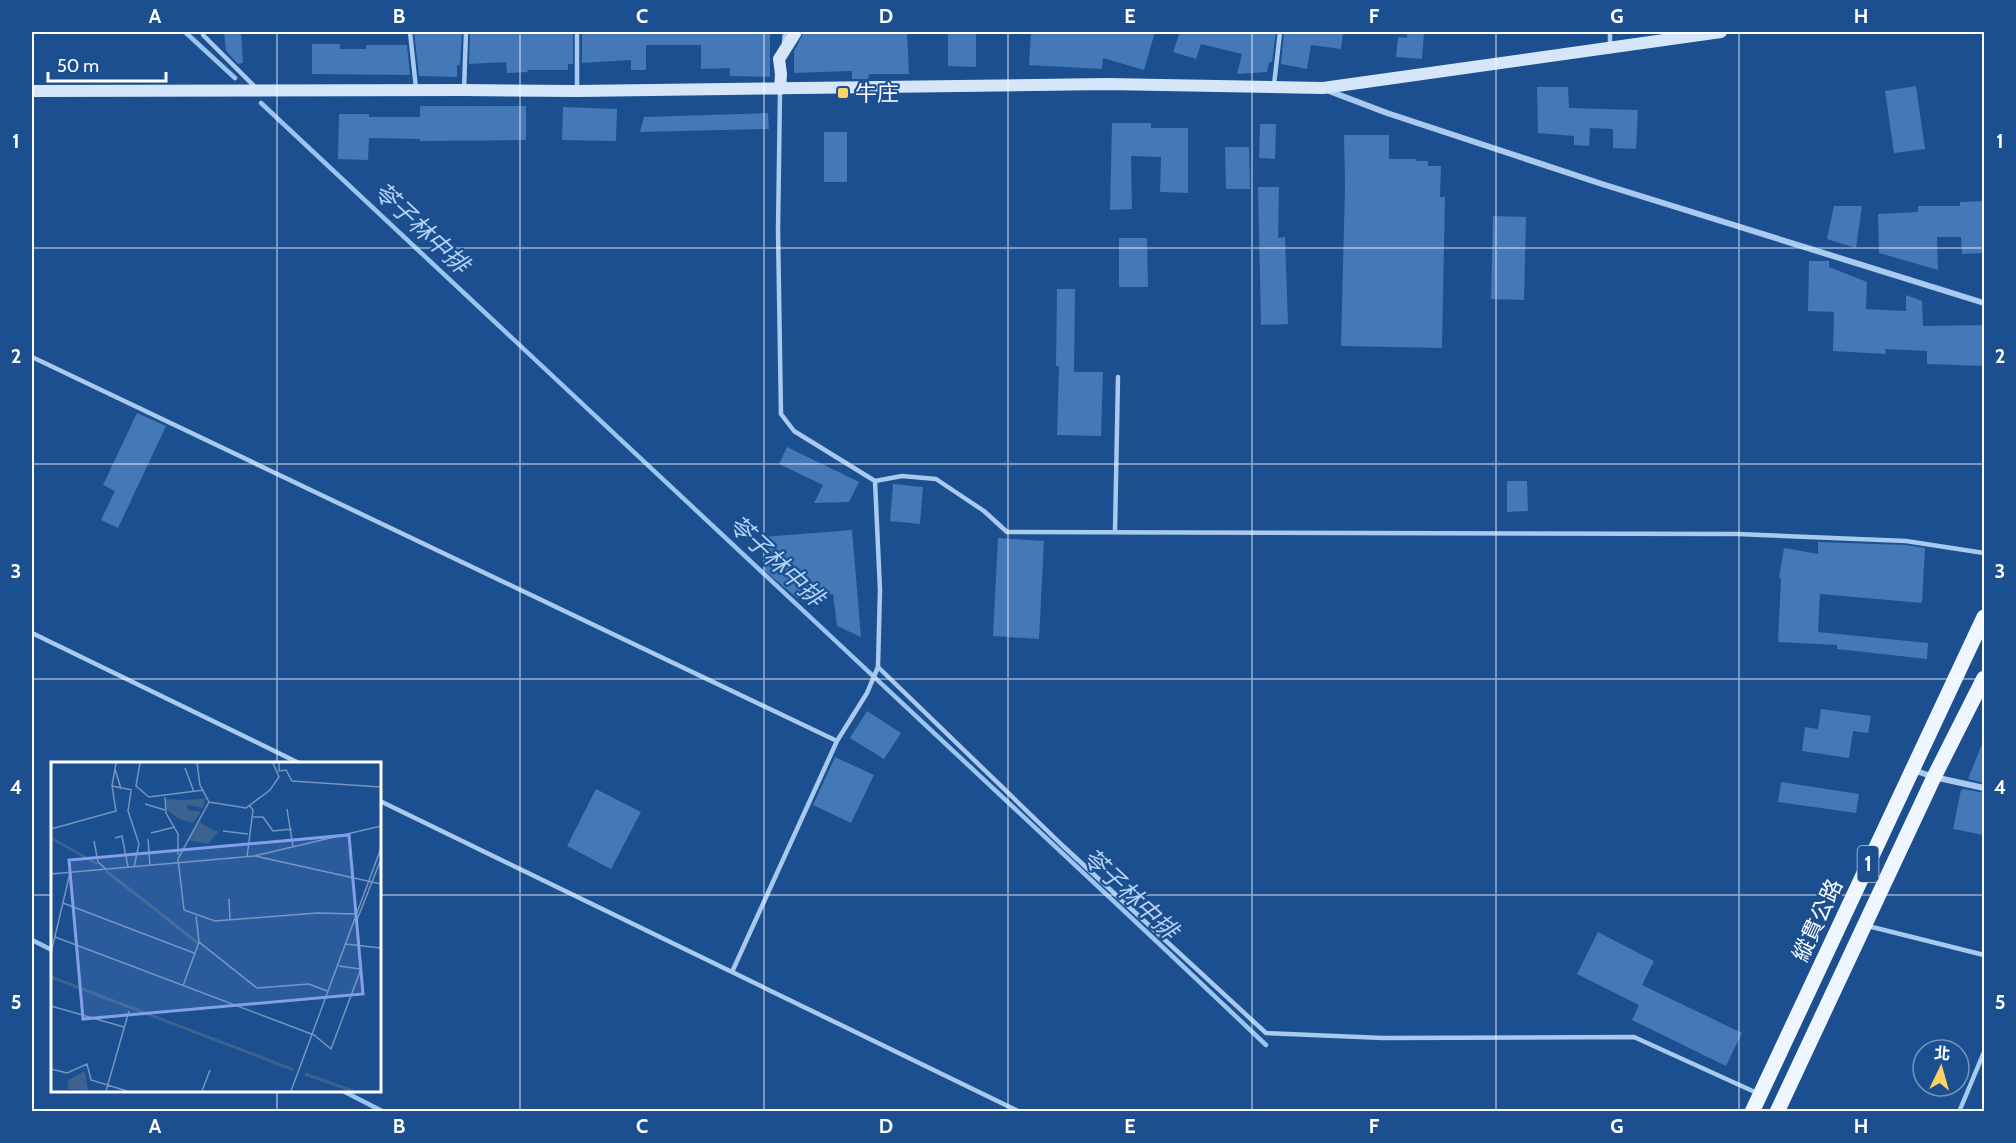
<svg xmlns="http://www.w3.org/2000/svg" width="2016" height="1143" font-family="Cabin,'Noto Sans TC',sans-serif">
	<rect width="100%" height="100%" fill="#1b4f8f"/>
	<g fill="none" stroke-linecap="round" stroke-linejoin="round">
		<path stroke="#9cc4f0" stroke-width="4.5" d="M 185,32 L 235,78
			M 261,103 L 1169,953 L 1266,1045
			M 32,940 L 52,950
			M 341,1090 L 384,1112"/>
	</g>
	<path fill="#4478b7" d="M 224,32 L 241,32 L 243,63 L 238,64 L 226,51 Z
		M 414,32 L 462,32 L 460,65 L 457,65 L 457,77 L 419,76 Z
		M 470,32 L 573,32 L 573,64 L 568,64 L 568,70 L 527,70 L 528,72 L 507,73 L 506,62 L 469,64 Z
		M 582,32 L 770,32 L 770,77 L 730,76 L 730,68 L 701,69 L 701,45 L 646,45 L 646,70 L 631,70 L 631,60 L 582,63 Z
		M 804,32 L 907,32 L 909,74 L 869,74 L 868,79 L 852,79 L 852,71 L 794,73 L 794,51 Z
		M 948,32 L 976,32 L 976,67 L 948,66 Z
		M 1031,32 L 1155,32 L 1144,70 L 1103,58 L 1102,69 L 1029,65 Z
		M 1180,32 L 1276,32 L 1272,62 L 1269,62 L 1267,72 L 1237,74 L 1242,54 L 1201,44 L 1196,59 L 1173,52 Z
		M 1284,32 L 1343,32 L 1341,49 L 1311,45 L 1307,69 L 1281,64 Z
		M 1407,32 L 1424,32 L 1422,59 L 1396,57 L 1398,37 L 1407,38 Z
		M 312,44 L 340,44 L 340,49 L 366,49 L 366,45 L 407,45 L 410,75 L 312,74 Z
		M 1916,86 L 1925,149 L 1894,153 L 1885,91 Z
		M 1537,87 L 1568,87 L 1569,108 L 1638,110 L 1636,149 L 1613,148 L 1613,129 L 1590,128 L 1589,146 L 1574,145 L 1574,136 L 1538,133 Z
		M 420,106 L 526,106 L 526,140 L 420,141 L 420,139 L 369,138 L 368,160 L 338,159 L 339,114 L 369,114 L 369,117 L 420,117 Z
		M 563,107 L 617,109 L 616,141 L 562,140 Z
		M 768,113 L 769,129 L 640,132 L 644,117 Z
		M 1112,123 L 1151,123 L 1151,128 L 1188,128 L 1188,193 L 1160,192 L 1161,157 L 1131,156 L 1132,209 L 1110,210 Z
		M 1260,124 L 1276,124 L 1275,159 L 1259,158 Z
		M 824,132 L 847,132 L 847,182 L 824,182 Z
		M 1344,135 L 1389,135 L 1389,159 L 1416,159 L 1416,161 L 1428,161 L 1428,166 L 1441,166 L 1440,197 L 1445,197 L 1442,348 L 1341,346 L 1345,185 Z
		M 1225,147 L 1249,147 L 1250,189 L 1226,189 Z
		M 1258,187 L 1279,187 L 1278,238 L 1285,237 L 1288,324 L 1261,325 Z
		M 1984,201 L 1984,253 L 1962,254 L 1961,237 L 1937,237 L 1938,270 L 1879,253 L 1878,214 L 1918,212 L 1918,206 L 1960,206 L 1960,202 Z
		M 1834,206 L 1862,206 L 1856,248 L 1827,239 Z
		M 1493,216 L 1526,217 L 1524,300 L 1491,299 Z
		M 1119,238 L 1147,238 L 1148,287 L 1119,287 Z
		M 1809,261 L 1829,261 L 1829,267 L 1867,282 L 1866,309 L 1906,311 L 1906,295 L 1922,301 L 1923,326 L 1984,325 L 1984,366 L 1927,364 L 1927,351 L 1885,349 L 1886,354 L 1833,351 L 1834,312 L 1808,311 Z
		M 1057,289 L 1075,289 L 1074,372 L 1103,372 L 1101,436 L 1057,435 L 1059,366 L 1056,366 Z
		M 137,413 L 166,426 L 118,528 L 101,520 L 115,491 L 103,485 Z
		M 787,447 L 859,482 L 849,502 L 814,503 L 823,485 L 779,464 Z
		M 1507,481 L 1527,481 L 1528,511 L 1507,512 Z
		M 893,484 L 923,487 L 920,524 L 890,521 Z
		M 852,530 L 861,637 L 837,626 L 833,594 L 797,598 L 764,570 L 762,537 Z
		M 998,538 L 1044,541 L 1039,639 L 993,636 Z
		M 1818,542 L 1906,545 L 1925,548 L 1922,603 L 1820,594 L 1818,632 L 1928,643 L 1927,659 L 1837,649 L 1837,645 L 1778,642 L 1781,578 L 1779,578 L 1784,548 L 1818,554 Z
		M 1821,709 L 1871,716 L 1868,733 L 1853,731 L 1849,758 L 1802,751 L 1805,727 L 1818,729 Z
		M 867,711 L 901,733 L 884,759 L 850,738 Z
		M 1984,739 L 1984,783 L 1968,779 Z
		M 835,757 L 874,775 L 851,823 L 813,805 Z
		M 1781,782 L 1859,794 L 1856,813 L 1778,802 Z
		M 596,789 L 641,812 L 611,869 L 567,846 Z
		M 1964,789 L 1984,793 L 1984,835 L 1953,829 L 1961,790 Z
		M 1598,932 L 1654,961 L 1642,985 L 1742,1033 L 1726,1066 L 1632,1020 L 1639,1005 L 1577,974 Z"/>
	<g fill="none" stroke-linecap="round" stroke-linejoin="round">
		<path stroke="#a9c9ee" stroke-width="4.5" d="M 203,32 L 203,35 L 256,88
			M 410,32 L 416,88
			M 1610,32 L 1610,47
			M 784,44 L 785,32
			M 1274,85 L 1280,32
			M 577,89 L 577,32
			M 464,90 L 466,32
			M 780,92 L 778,230 L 781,414 L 794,431 L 875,481 L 902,476 L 936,479 L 984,511 L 1007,532 L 1737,534 L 1906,541 L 1984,553
			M 32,357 L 837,741
			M 875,481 L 880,590 L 878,667 L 1063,846 L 1266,1033 L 1383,1038 L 1634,1037 L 1757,1093
			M 1115,532 L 1118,377
			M 32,633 L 301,764
			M 380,801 L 1020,1112
			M 1868,926 L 1984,955
			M 732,972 L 837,741 L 867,693 L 878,667
			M 1959,1112 L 1984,1052"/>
		<path stroke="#a9c9ee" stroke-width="6" d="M 1329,91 L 1387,113 L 1602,184 L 1984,303
			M 1913,770 L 1934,777 L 1984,788"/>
		<path stroke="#d6e6fa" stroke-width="12" d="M 780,89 L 781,74 L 779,59 L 796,32
			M 32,91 L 464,90 L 577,91 L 1107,84 L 1323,88 L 1721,32"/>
		<path stroke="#f0f6ff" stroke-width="15" d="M 1752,1112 L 1984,617
			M 1777,1112 L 1934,777 L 1984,678"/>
	</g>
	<path fill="none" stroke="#fff" stroke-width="1.5" stroke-opacity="0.55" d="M 277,32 L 277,764M 520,32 L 520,1112M 764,32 L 764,1112M 1008,32 L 1008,1112M 1252,32 L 1252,1112M 1496,32 L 1496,1112M 1739,32 L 1739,1112M 32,248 L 1984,248M 32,464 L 1984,464M 32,679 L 1984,679M 32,895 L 52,895M 380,895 L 1984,895M 277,1090 L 277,1112"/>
	<rect fill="#ffd166" stroke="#1b4f8f" stroke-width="2" x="837" y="87" width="12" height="12" rx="3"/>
	<g text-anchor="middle" stroke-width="4.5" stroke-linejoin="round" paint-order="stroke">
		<rect fill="#1b4f8f" stroke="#bbcadd" stroke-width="1.5" x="1857.5" y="846" width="21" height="36" rx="4.5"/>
		<g font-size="21" font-weight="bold" fill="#fff">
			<text x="1868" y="871">1</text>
		</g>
		<g font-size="22" fill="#fff" stroke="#1b4f8f" text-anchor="start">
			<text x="855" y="101">牛庄</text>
		</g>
		<g font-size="22" fill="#fff" stroke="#1b4f8f">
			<text transform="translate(1817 920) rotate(-65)" y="8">縱貫公路</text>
		</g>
		<g font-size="24" font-style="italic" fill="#b5d3f5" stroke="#1b4f8f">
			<text transform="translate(421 228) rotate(43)" y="8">苓子林中排</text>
			<text transform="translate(776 561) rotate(43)" y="8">苓子林中排</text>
			<text transform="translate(1130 894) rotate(43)" y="8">苓子林中排</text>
		</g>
	</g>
	<g transform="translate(51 762)">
		<rect width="330" height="330" fill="#1b4f8f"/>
		<path d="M 114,37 L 131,38 L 154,37 L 152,46 L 136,43 L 137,48 L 150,50 L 142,61 L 128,57 L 116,48 ZM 148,60 L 167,70 L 157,82 L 136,78 ZM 34,309 L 37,329 L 17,327 L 17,318 Z" fill="#3c6290"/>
		<path fill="none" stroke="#3c6290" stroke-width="3" d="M 0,76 L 46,102M 55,109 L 147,181M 0,215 L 243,308M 254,312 L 302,329"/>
		<path fill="none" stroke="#7695bc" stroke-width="1.5" d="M 89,1 L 85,24 L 98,35 L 153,28M 146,1 L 149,23 L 158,40 L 127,97 L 133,148 L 164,159 L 266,151 L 304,152M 228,1 L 228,9 L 235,8 L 241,19 L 330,25M 134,6 L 143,30M 64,7 L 70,27M 61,24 L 81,28M 80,29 L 77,49 L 88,82 L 83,105M 114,35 L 115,51 L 127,72 L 127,93M 158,40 L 195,46 L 219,28 L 228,15 L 222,1M 94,42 L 114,48M 236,47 L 242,85M 201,55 L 212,55 L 222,69 L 241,67M 0,67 L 65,49 L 61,24 L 65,1M 172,69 L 197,72M 100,71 L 124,65M 64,76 L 71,74 L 77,105M 97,77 L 99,104M 43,79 L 47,100 L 55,107M 204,94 L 330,122M 196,95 L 202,48 L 198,43M 0,112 L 203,94 L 330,64M 178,137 L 179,158M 12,141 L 143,191M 145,154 L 148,180 L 206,226 L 258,222 L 276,229M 306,158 L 330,97M 4,175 L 263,273 L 280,287 L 310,207 L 288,204M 294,182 L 330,186M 0,191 L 19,111M 132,224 L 148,180M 0,244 L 73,265M 0,307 L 16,311 L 36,302 L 40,318 L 76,329M 55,329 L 78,249M 151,329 L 159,308M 240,329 L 330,86"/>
		<path fill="#839eea" fill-opacity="0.15" stroke="#839eea" stroke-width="3" d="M 298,73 L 312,232 L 32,257 L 18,98 Z"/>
		<rect width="330" height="330" fill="none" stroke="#fff" stroke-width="3"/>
	</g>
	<rect width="2016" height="1143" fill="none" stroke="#1b4f8f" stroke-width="66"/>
	<g transform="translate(1941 1068) rotate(5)"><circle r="28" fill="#1b4f8f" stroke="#7695bc" stroke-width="1.5"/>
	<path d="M0-4.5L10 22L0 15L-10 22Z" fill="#ffd166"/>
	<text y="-9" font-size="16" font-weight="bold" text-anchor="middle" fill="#ffffff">北</text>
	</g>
	<path d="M48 72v9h118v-9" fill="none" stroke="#ffffff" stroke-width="3"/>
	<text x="57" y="72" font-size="18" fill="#ffffff" stroke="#1b4f8f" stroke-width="4.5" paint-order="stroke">50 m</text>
	<rect x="33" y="33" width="1950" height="1077" fill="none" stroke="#fff" stroke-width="2"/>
	<g font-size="20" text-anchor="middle" font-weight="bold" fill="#fff">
		<text x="155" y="23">A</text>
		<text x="399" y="23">B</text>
		<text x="642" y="23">C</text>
		<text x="886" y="23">D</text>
		<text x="1130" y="23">E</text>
		<text x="1374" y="23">F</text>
		<text x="1617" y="23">G</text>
		<text x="1861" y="23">H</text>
		<text x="16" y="148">1</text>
		<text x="2000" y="148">1</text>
		<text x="16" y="363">2</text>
		<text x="2000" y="363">2</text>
		<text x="16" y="578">3</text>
		<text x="2000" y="578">3</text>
		<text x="16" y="794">4</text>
		<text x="2000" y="794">4</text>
		<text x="16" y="1009">5</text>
		<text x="2000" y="1009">5</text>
		<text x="155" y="1133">A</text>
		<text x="399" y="1133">B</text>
		<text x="642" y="1133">C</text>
		<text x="886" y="1133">D</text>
		<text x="1130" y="1133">E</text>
		<text x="1374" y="1133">F</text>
		<text x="1617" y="1133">G</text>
		<text x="1861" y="1133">H</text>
	</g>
</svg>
